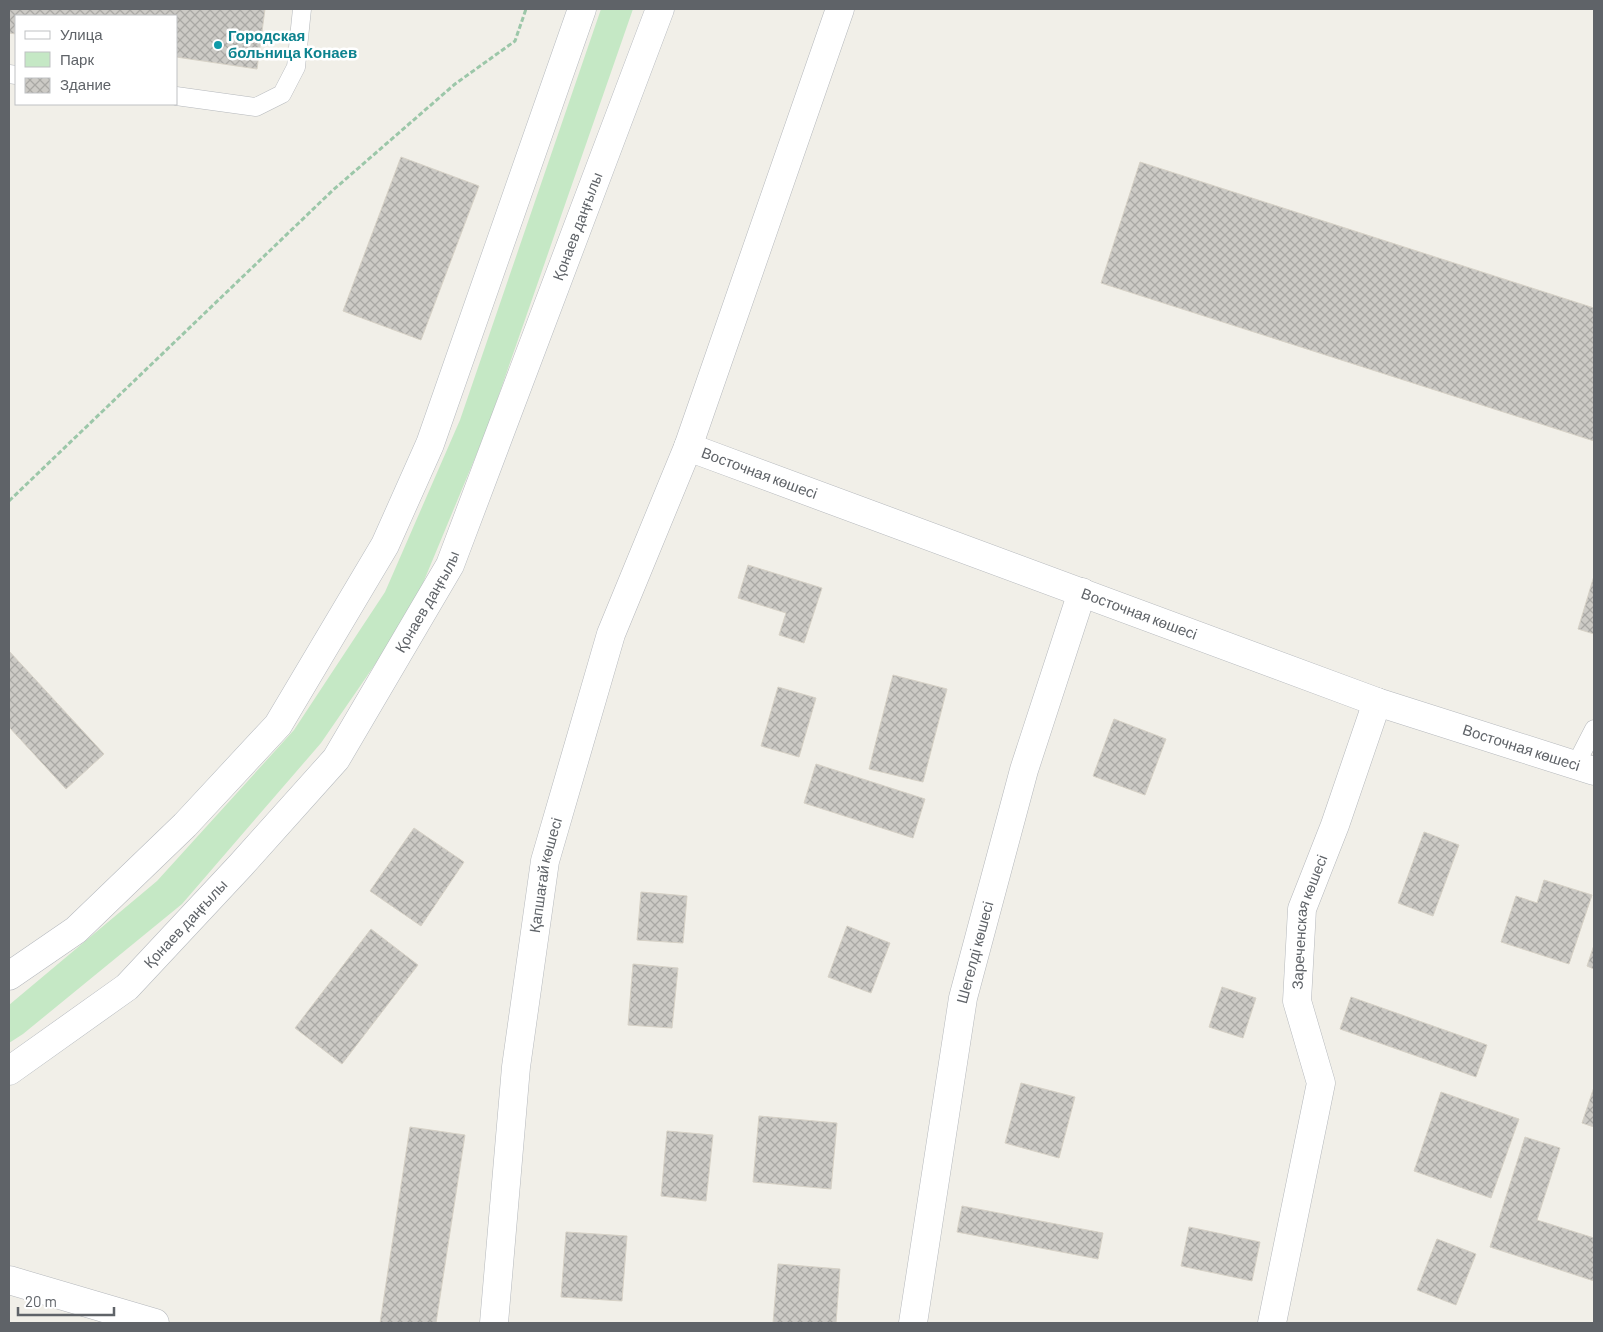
<svg xmlns="http://www.w3.org/2000/svg" width="1603" height="1332" font-family="Barlow,sans-serif">
	<defs>
		<pattern id="building-cross-hatch" width="8" height="8" patternUnits="userSpaceOnUse" patternTransform="scale(1.25)"><rect width="8" height="8" fill="#cccac5"/><path d="M0 0l8 8M0 8l8-8" fill="none" stroke="#a9a8a4"/></pattern>
	</defs>
	<rect width="100%" height="100%" fill="#f1efe8"/>
	<path fill="#c5e8c5" d="M 601,9 L 633,9 L 487,429 L 411,612 L 321,743 L 182,904 L 23,1034 L 9,1043 L 9,1005 L 157,881 L 294,730 L 385,592 L 460,420 Z"/>
	<path fill="url(#building-cross-hatch)" stroke="#d6d1c6" d="M 9,9 L 265,9 L 257,69 L 176,57 L 176,16 L 16,16 L 16,34 L 9,33 Z
		M 401,157 L 479,186 L 421,340 L 343,311 Z
		M 1140,162 L 1594,308 L 1594,441 L 1101,283 Z
		M 748,565 L 822,588 L 804,643 L 779,635 L 786,613 L 738,598 Z
		M 1594,576 L 1594,634 L 1578,629 Z
		M 9,651 L 104,754 L 66,789 L 9,727 Z
		M 893,675 L 947,689 L 923,782 L 869,769 Z
		M 778,687 L 816,698 L 799,757 L 761,746 Z
		M 1114,719 L 1166,739 L 1145,795 L 1093,776 Z
		M 816,764 L 925,799 L 913,838 L 804,803 Z
		M 414,828 L 464,862 L 421,926 L 370,891 Z
		M 1424,832 L 1459,845 L 1433,916 L 1398,903 Z
		M 1544,880 L 1592,895 L 1569,964 L 1501,942 L 1516,896 L 1537,903 Z
		M 641,892 L 687,896 L 683,943 L 637,940 Z
		M 847,926 L 890,943 L 871,993 L 828,977 Z
		M 371,929 L 418,965 L 342,1064 L 295,1028 Z
		M 1594,945 L 1594,969 L 1587,966 Z
		M 633,964 L 678,968 L 672,1028 L 628,1025 Z
		M 1222,987 L 1256,998 L 1243,1038 L 1209,1027 Z
		M 1351,997 L 1487,1045 L 1476,1077 L 1340,1029 Z
		M 1021,1083 L 1075,1097 L 1059,1158 L 1005,1143 Z
		M 1594,1087 L 1594,1127 L 1582,1123 Z
		M 1441,1092 L 1519,1119 L 1491,1198 L 1414,1171 Z
		M 759,1116 L 837,1123 L 831,1189 L 753,1182 Z
		M 410,1127 L 465,1135 L 436,1323 L 380,1323 Z
		M 667,1131 L 713,1135 L 706,1201 L 661,1196 Z
		M 1525,1137 L 1560,1148 L 1537,1220 L 1594,1238 L 1594,1281 L 1490,1247 Z
		M 962,1206 L 1103,1233 L 1098,1259 L 957,1232 Z
		M 1189,1227 L 1260,1242 L 1252,1281 L 1181,1266 Z
		M 566,1232 L 627,1236 L 622,1301 L 561,1297 Z
		M 1437,1239 L 1476,1254 L 1456,1305 L 1417,1290 Z
		M 778,1264 L 840,1269 L 836,1323 L 773,1323 Z"/>
	<g fill="none" stroke-linecap="round" stroke-linejoin="round">
		<defs>
			<path id="service" d="M 9,74 L 16,75
				M 176,96 L 256,107 L 282,94 L 296,67 L 302,9
				M 1576,764 L 1594,729"/>
			<g id="minor">
				<path id="s1" d="M 688,447 L 1377,702 L 1594,771"/>
				<path d="M 9,1280 L 155,1323"/>
				<path id="s2" d="M 494,1323 L 516,1067 L 545,861 L 611,634 L 688,447 L 840,9"/>
				<path id="s3" d="M 913,1323 L 963,998 L 1024,770 L 1082,592"/>
				<path id="s4" d="M 1272,1323 L 1321,1083 L 1297,1001 L 1302,909 L 1335,825 L 1377,702"/>
			</g>
			<g id="secondary">
				<path d="M 9,976 L 76,930 L 185,825 L 278,725 L 385,545 L 430,444 L 582,9"/>
				<path id="s5" d="M 9,1071 L 127,987 L 241,865 L 336,759 L 450,565 L 660,9"/>
			</g>
		</defs>
		<use href="#service" stroke="#b5b8bc" stroke-width="19"/>
		<use href="#minor" stroke="#b5b8bc" stroke-width="29"/>
		<use href="#secondary" stroke="#b6babf" stroke-width="29"/>
		<path stroke="#9cc7a9" stroke-width="3" stroke-dasharray="5 2.5" stroke-linecap="butt" d="M 9,501 L 332,191 L 455,84 L 515,41 L 526,9"/>
		<use href="#service" stroke="#fff" stroke-width="18"/>
		<use href="#minor" stroke="#fff" stroke-width="28"/>
		<use href="#secondary" stroke="#fff" stroke-width="28"/>
	</g>
	<circle fill="#0f9aa8" stroke="#fff" stroke-width="2" cx="218" cy="45" r="5"/>
	<g text-anchor="middle" stroke-width="5" stroke-linejoin="round" paint-order="stroke">
		<g font-size="15" font-weight="bold" fill="#0d838f" stroke="#fff" text-anchor="start">
			<text x="228" y="41">Городская<tspan x="228" dy="17">больница Конаев</tspan></text>
		</g>
		<g font-size="15" fill="#5f6368" stroke="#fff">
			<text dy="5" stroke="none"><textPath href="#s5" startOffset="1041">Қонаев даңғылы</textPath></text>
			<text dy="5" stroke="none"><textPath href="#s1" startOffset="76">Восточная көшесі</textPath></text>
			<text dy="5" stroke="none"><textPath href="#s5" startOffset="636">Қонаев даңғылы</textPath></text>
			<text dy="5" stroke="none"><textPath href="#s1" startOffset="481">Восточная көшесі</textPath></text>
			<text dy="5" stroke="none"><textPath href="#s1" startOffset="886">Восточная көшесі</textPath></text>
			<text dy="5" stroke="none"><textPath href="#s2" startOffset="451">Қапшағай көшесі</textPath></text>
			<text dy="5" stroke="none"><textPath href="#s4" startOffset="411">Зареченская көшесі</textPath></text>
			<text dy="5" stroke="none"><textPath href="#s5" startOffset="231">Қонаев даңғылы</textPath></text>
			<text dy="5" stroke="none"><textPath href="#s3" startOffset="376">Шегелді көшесі</textPath></text>
		</g>
	</g>
	<rect width="1603" height="1332" fill="none" stroke="#5f6368" stroke-width="20"/>
	<rect x="15" y="15" width="162" height="90" fill="#ffffff" stroke="#bfc1c3"/>
	<rect x="25" y="31" width="25" height="8" fill="#ffffff" stroke="#bfc1c3"/>
	<text x="60" y="40" font-size="15" fill="#5f6368">Улица</text>
	<rect x="25" y="52" width="25" height="15" fill="#c5e8c5" stroke="#bfc1c3"/>
	<text x="60" y="65" font-size="15" fill="#5f6368">Парк</text>
	<rect x="25" y="78" width="25" height="15" fill="url(#building-cross-hatch)" stroke="#bfc1c3"/>
	<text x="60" y="90" font-size="15" fill="#5f6368">Здание</text>
	<path d="M18 1307v8h96v-8" fill="none" stroke="#5f6368" stroke-width="2.5"/>
	<text x="25" y="1307" font-size="15" fill="#5f6368" stroke="#ffffff" stroke-width="4" paint-order="stroke">20 m</text>
</svg>
